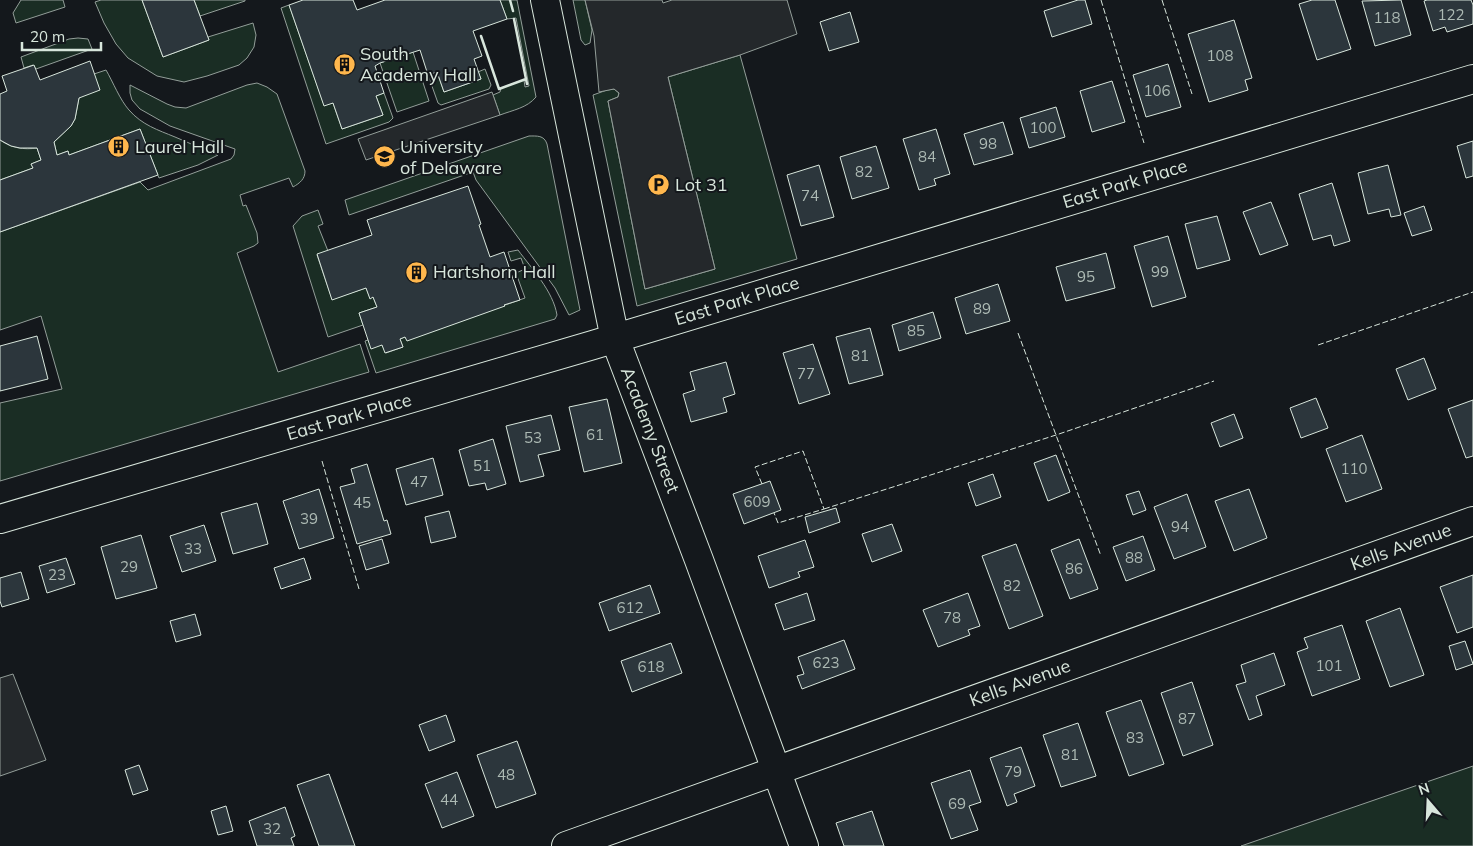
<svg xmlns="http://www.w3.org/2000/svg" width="1473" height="846" font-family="Mulish,sans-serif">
	<rect width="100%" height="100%" fill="#14181c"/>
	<path fill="#1a2d24" stroke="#939e99" d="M 21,0 L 63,0 L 65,7 L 16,23 L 13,13 Z
		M 101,0 L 142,0 L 163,57 L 209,40 L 208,37 L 253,23 L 256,35 L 254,47 L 247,58 L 239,65 L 207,76 L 184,82 L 157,76 L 128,58 L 116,44 L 104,23 L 95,2 Z
		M 194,0 L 245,0 L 245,1 L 200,16 Z
		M 500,0 L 517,0 L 536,97 C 527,108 513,110 500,115 L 493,95 L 500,92 L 501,88 L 524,80 L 525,87 L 529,86 L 516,18 L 507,19 Z
		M 573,0 L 585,0 L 592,30 L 590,43 L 585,45 L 581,40 Z
		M 289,5 L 324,105 L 333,103 L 342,129 L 383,115 L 376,96 L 384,93 L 393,118 L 389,122 L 326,144 L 281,8 Z
		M 78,38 L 88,39 L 92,49 L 36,69 L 33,65 L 24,68 L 21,57 L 69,39 Z
		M 413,52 L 429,101 L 397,112 L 380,63 Z
		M 740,55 L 797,259 L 637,306 L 593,95 L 607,90 L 614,89 L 619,93 L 618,97 L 608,101 L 645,289 L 715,269 L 668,77 Z
		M 485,69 L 491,85 L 489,89 L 441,105 L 438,103 L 428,75 L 437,72 L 444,92 L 481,79 L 478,72 Z
		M 106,70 C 113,82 120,100 129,110 C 142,125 158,130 175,137 C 190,143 203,150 218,155 L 198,165 L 159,178 L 140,129 L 69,155 L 68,151 L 57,155 L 54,142 L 71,126 L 75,119 L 79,98 L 94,74 Z
		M 257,83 L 267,87 L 277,94 L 305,171 C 305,179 300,183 293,187 L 289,178 L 240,195 L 243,206 L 246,205 L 257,233 L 258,243 L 254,246 L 237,253 L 278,372 L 360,344 L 369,372 L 0,481 L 0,403 L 62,389 L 41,316 L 0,330 L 0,232 L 140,182 L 148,190 L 231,159 L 234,155 L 235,149 L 170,126 L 140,109 L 132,100 L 130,93 L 130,85 L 167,104 L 175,107 L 186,108 L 247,85 Z
		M 529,136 C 537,136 544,135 547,144 L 580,310 L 569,315 L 555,288 L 476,180 L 473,172 L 349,215 L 345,200 Z
		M 0,140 C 11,148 24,150 37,148 L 41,160 L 31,164 L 33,168 L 0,180 Z
		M 318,210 L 323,224 L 318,226 L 328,251 L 317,255 L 332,299 L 366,288 L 370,298 L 373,297 L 377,307 L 359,313 L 363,325 L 328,337 L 293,226 L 302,216 Z
		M 518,250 C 532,269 553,291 557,315 L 555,319 L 376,373 L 365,341 L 368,340 L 382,345 L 386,353 L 403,347 L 400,339 L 405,337 L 407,340 L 525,298 L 516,273 L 525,269 L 521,258 L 511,261 L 508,252 Z
		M 1473,766 L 1473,846 L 1241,846 Z"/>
	<path fill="#24282b" stroke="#939e99" d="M 585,0 L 662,0 L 663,3 L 672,0 L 787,0 L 797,34 L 740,55 L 668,77 L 715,269 L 645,289 L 608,101 L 618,97 L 619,93 L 614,89 L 599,92 L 594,36 Z
		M 492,92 L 500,115 L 366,160 L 358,139 Z
		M 13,674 L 46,760 L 0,776 L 0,678 Z"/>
	<path fill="#2c363c" stroke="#d8e6dc" d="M 142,0 L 194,0 L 209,40 L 163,57 Z
		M 303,0 L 353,0 L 357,10 L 385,0 L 500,0 L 507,19 L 473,31 L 482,56 L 474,59 L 481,79 L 444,92 L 437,72 L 428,75 L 420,50 L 380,63 L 375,66 L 384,93 L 376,96 L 383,115 L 342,129 L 333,103 L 324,106 L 289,5 Z
		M 1078,0 L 1085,0 L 1092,24 L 1052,37 L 1044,11 Z
		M 1312,0 L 1335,0 L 1351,49 L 1317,60 L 1299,4 Z
		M 1401,0 L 1411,35 L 1375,46 L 1362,1 Z
		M 1427,0 L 1471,0 L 1473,5 L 1473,24 L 1447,32 L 1445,27 L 1433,31 L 1424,1 Z
		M 850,12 L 859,42 L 829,51 L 820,22 Z
		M 1234,20 L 1252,78 L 1245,80 L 1248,90 L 1209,102 L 1188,34 Z
		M 90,61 L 100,90 L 79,98 L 75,119 L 71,126 L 54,142 L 57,155 L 68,151 L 69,155 L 140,129 L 158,175 L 0,232 L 0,180 L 33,168 L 31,164 L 41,160 L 37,148 L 20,148 L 11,146 L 0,140 L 0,94 L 7,91 L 2,76 L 34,65 L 40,80 Z
		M 1168,64 L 1181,107 L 1146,117 L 1133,75 Z
		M 1112,81 L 1125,122 L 1092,132 L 1080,91 Z
		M 1056,107 L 1065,137 L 1029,148 L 1020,118 Z
		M 1003,122 L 1013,154 L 974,165 L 964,134 Z
		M 936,129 L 950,174 L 934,179 L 936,185 L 919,190 L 903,139 Z
		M 1473,141 L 1473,176 L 1466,178 L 1457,146 Z
		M 876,146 L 889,188 L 852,199 L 840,157 Z
		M 819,165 L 834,217 L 801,226 L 787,175 Z
		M 1388,165 L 1401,215 L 1391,217 L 1389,209 L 1368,214 L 1358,173 Z
		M 1332,183 L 1350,241 L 1334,246 L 1331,235 L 1313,240 L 1299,194 Z
		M 468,186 L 481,224 L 479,225 L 490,257 L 504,252 L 520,300 L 504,305 L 505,306 L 407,341 L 405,337 L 400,339 L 403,347 L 385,353 L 382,345 L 371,349 L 359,313 L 377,307 L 373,297 L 370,299 L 366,288 L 332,300 L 317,254 L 372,235 L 367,220 Z
		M 1271,202 L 1288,245 L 1260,255 L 1243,212 Z
		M 1424,206 L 1432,230 L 1412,236 L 1404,213 Z
		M 1217,216 L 1230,260 L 1197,269 L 1185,224 Z
		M 1168,236 L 1186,297 L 1152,307 L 1134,246 Z
		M 1106,253 L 1115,288 L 1066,301 L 1056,267 Z
		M 998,284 L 1010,321 L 966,334 L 955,298 Z
		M 933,312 L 941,338 L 899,351 L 892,325 Z
		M 870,328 L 883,375 L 849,384 L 836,337 Z
		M 37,336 L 48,379 L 0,391 L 0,346 Z
		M 813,344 L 830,394 L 799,404 L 783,353 Z
		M 1424,358 L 1436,389 L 1408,400 L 1396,369 Z
		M 726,362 L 735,394 L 723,398 L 727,412 L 691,422 L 683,394 L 695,390 L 690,372 Z
		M 1316,398 L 1328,428 L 1301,438 L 1290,408 Z
		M 607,399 L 622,463 L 584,472 L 569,407 Z
		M 1473,400 L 1473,456 L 1466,458 L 1448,409 Z
		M 1234,414 L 1243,438 L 1220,447 L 1211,423 Z
		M 551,415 L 560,450 L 538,455 L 544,476 L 520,482 L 506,426 Z
		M 1362,435 L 1382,489 L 1346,502 L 1326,449 Z
		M 493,439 L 506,484 L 487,490 L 485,483 L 469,486 L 459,450 Z
		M 1056,455 L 1070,492 L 1048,501 L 1034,463 Z
		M 433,458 L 443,495 L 406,505 L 396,469 Z
		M 367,464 L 384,521 L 387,520 L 391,534 L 357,544 L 340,487 L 355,483 L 351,469 Z
		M 993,474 L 1001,497 L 976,506 L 968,483 Z
		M 770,481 L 781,510 L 744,524 L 733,494 Z
		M 319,489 L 334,538 L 299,549 L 283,501 Z
		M 1249,489 L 1267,538 L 1234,551 L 1215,501 Z
		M 1139,491 L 1146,510 L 1133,515 L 1126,495 Z
		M 1187,494 L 1206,547 L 1174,559 L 1154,507 Z
		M 257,503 L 268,544 L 233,554 L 221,513 Z
		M 836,508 L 840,522 L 809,533 L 805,517 Z
		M 449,511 L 456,537 L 431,543 L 425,517 Z
		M 892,524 L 902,551 L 872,562 L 862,534 Z
		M 204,525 L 216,561 L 182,572 L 170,536 Z
		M 141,535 L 157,588 L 116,599 L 101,547 Z
		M 1143,536 L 1155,570 L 1126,581 L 1113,547 Z
		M 382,539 L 389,563 L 366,570 L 359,546 Z
		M 1079,539 L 1098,589 L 1070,599 L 1051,550 Z
		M 805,540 L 814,567 L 798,572 L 800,577 L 769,588 L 758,556 Z
		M 1016,544 L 1043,616 L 1009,629 L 982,556 Z
		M 66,558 L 75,584 L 47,593 L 39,566 Z
		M 304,558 L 311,579 L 281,589 L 274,568 Z
		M 21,572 L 29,599 L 2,607 L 0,601 L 0,578 Z
		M 1473,575 L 1473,627 L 1457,633 L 1440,587 Z
		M 650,585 L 660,613 L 609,631 L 599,603 Z
		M 807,593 L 815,620 L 784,630 L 775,604 Z
		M 968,593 L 980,626 L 968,630 L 970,635 L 938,647 L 923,610 Z
		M 1400,608 L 1424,675 L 1390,687 L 1366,621 Z
		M 195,614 L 201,635 L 176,642 L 170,621 Z
		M 1342,625 L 1360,679 L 1312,696 L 1297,652 L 1308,648 L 1304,638 Z
		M 844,640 L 855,669 L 802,689 L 797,676 L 804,674 L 798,657 Z
		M 1465,641 L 1473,664 L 1456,670 L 1449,646 Z
		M 671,643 L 682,673 L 632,692 L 621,661 Z
		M 1274,653 L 1285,685 L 1256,696 L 1262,715 L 1249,720 L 1236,685 L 1246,682 L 1241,665 Z
		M 1192,682 L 1213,745 L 1183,756 L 1161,693 Z
		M 1141,700 L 1164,764 L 1129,776 L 1106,712 Z
		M 446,715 L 455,741 L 429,751 L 419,725 Z
		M 1078,723 L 1096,776 L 1061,787 L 1043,735 Z
		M 517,741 L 536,794 L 496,808 L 477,755 Z
		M 1021,747 L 1035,786 L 1014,794 L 1017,802 L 1007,806 L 990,758 Z
		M 139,765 L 148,790 L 133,795 L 125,770 Z
		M 970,770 L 981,802 L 969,806 L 978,830 L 951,839 L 931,783 Z
		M 457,772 L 474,816 L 442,828 L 425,784 Z
		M 329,774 L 355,846 L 319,846 L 297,785 Z
		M 226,806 L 233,831 L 218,835 L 211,811 Z
		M 285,807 L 295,836 L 291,838 L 294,846 L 257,846 L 249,821 Z
		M 872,811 L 884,846 L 844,846 L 836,823 Z"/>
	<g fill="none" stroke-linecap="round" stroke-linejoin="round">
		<defs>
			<path id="minor" d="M 545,0 L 615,339 L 699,560 L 804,846
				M 0,519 L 593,345 L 1473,79
				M 566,846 L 1473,521"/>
		</defs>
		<use href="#minor" stroke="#d8e6dc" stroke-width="30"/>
		<use href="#minor" stroke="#14181c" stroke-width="28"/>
		<path stroke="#d8e6dc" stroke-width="1" stroke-dasharray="6 2.5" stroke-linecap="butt" d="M 1101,0 L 1144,143
			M 1162,0 L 1192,94
			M 1018,333 L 1101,556
			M 1318,345 L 1473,292
			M 322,461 L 359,589
			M 762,484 L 755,467 L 803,451 L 824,509 L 778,523 L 774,513
			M 824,509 L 1056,435 L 1214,381"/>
		<path stroke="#d8e6dc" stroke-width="2.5" d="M 510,0 L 513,11
			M 514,19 L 526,79
			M 481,36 L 499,89 L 526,79 L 527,84"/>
	</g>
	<defs>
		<symbol id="building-disc" viewBox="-11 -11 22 22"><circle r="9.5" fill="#ffb74d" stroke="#14181c"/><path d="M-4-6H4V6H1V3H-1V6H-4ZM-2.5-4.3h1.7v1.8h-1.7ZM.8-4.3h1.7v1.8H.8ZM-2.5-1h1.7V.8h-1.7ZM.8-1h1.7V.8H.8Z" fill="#111"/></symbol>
		<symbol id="university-disc" viewBox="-11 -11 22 22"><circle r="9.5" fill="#ffb74d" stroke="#14181c"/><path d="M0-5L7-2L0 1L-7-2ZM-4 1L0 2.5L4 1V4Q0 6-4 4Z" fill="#111"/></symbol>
		<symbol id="parking-disc" viewBox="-11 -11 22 22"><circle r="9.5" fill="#ffb74d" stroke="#14181c"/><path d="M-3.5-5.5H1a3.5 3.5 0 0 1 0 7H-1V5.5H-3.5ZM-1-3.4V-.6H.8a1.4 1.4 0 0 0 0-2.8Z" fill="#111"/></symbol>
	</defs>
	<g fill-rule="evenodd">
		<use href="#building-disc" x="332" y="52" width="25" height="25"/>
		<use href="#building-disc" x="106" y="134" width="25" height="25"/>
		<use href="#university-disc" x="372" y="144" width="25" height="25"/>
		<use href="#parking-disc" x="646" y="172" width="25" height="25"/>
		<use href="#building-disc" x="404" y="260" width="25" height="25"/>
	</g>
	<g text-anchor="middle" stroke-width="4" stroke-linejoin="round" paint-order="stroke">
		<g font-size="15" fill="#adbab4">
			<text x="1451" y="20">122</text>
			<text x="1387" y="23">118</text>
			<text x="1220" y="61">108</text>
			<text x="1157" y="96">106</text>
			<text x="1043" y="133">100</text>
			<text x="988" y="149">98</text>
			<text x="927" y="162">84</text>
			<text x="864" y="177">82</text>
			<text x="810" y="201">74</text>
			<text x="1160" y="277">99</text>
			<text x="1086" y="282">95</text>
			<text x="982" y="314">89</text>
			<text x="916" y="336">85</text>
			<text x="860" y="361">81</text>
			<text x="806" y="379">77</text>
			<text x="595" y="440">61</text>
			<text x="533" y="443">53</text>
			<text x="482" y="471">51</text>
			<text x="1354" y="474">110</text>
			<text x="419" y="487">47</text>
			<text x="757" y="507">609</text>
			<text x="362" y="508">45</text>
			<text x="309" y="524">39</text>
			<text x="1180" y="532">94</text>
			<text x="193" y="554">33</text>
			<text x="1134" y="563">88</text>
			<text x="129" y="572">29</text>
			<text x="1074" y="574">86</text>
			<text x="57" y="580">23</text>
			<text x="1012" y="591">82</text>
			<text x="630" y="613">612</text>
			<text x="952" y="623">78</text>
			<text x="826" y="668">623</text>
			<text x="1329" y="671">101</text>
			<text x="651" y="672">618</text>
			<text x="1187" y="724">87</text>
			<text x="1135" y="743">83</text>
			<text x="1070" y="760">81</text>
			<text x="1013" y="777">79</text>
			<text x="506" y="780">48</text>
			<text x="449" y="805">44</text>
			<text x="957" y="809">69</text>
			<text x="272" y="834">32</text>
		</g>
		<g font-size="18" fill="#d8e6dc" stroke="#14181c" text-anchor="start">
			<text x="360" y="60">South<tspan x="360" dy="21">Academy Hall</tspan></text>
			<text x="135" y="153">Laurel Hall</text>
			<text x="400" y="153">University<tspan x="400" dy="21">of Delaware</tspan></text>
			<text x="675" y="191">Lot 31</text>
			<text x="433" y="278">Hartshorn Hall</text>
		</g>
		<g font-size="18" fill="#d8e6dc" stroke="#14181c">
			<text transform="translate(1125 184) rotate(-17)" y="6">East Park Place</text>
			<text transform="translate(737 301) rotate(-17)" y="6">East Park Place</text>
			<text transform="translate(349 417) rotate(-16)" y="6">East Park Place</text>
			<text transform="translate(650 430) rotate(69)" y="6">Academy Street</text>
			<text transform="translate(1401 547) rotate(-20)" y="6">Kells Avenue</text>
			<text transform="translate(1020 683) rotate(-20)" y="6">Kells Avenue</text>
		</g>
	</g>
	<g transform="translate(1428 801) rotate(341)" stroke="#14181c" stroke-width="4" paint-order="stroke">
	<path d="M0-4L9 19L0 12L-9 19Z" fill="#d8e6dc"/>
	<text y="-8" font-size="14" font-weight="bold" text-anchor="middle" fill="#d8e6dc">N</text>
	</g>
	<path d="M22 42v8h79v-8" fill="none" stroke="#d8e6dc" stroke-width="2.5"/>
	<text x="30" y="42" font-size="15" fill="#d8e6dc" stroke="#14181c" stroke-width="4" paint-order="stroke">20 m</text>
</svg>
